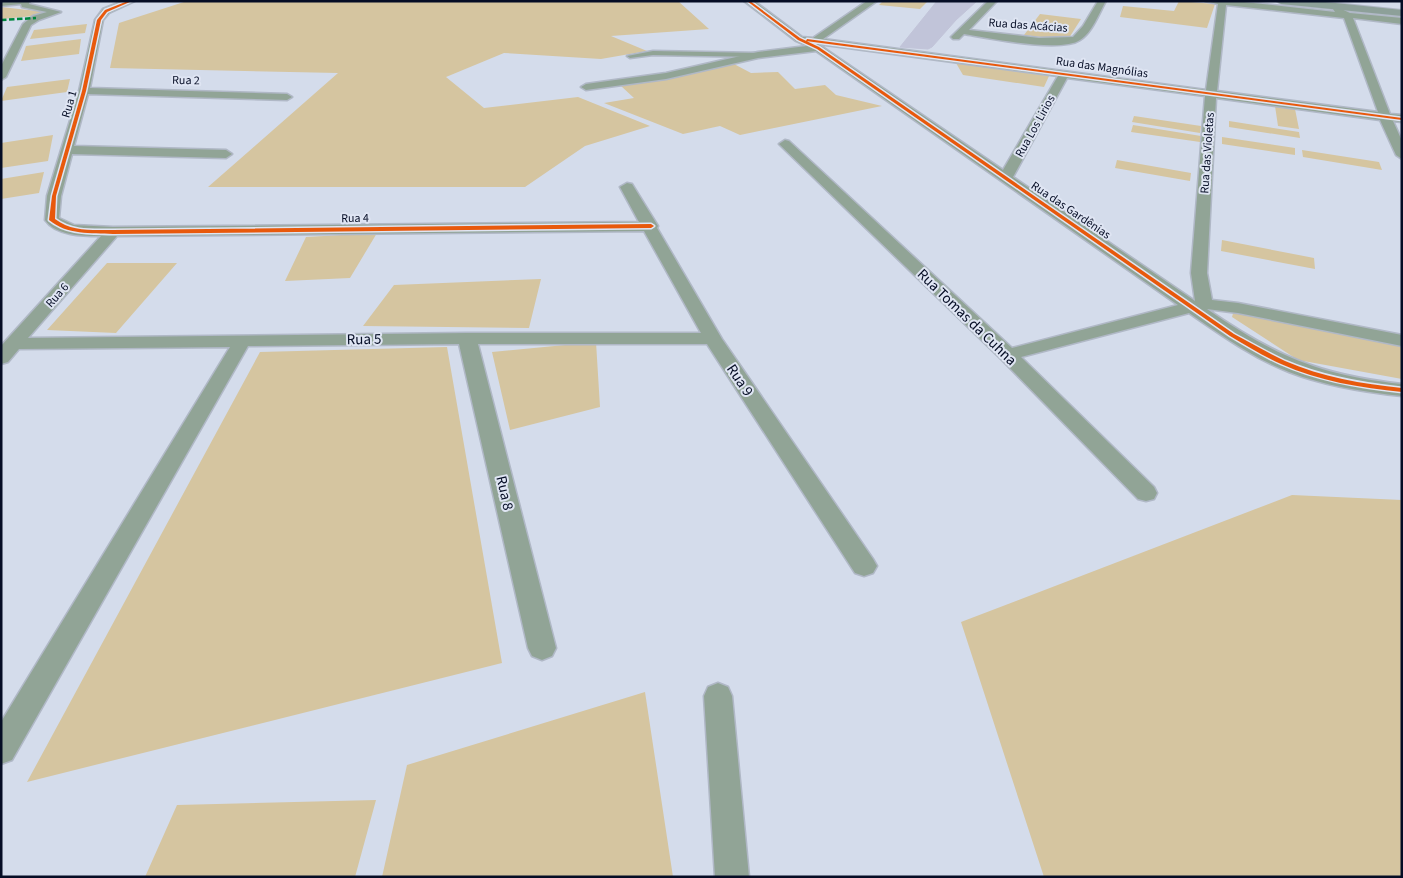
<svg xmlns="http://www.w3.org/2000/svg" width="1403" height="878" font-family="'Source Sans 3',sans-serif">
	<rect width="100%" height="100%" fill="#d4dceb"/>
	<path fill="#d5c5a0" d="M 187,1 L 678,1 L 709,29 L 611,36 L 647,51 L 601,59 L 504,53 L 446,77 L 484,108 L 578,97 L 650,126 L 585,146 L 525,187 L 208,187 L 338,73 L 110,68 L 119,23 Z
		M 883,1 L 928,1 L 920,9 L 879,5 Z
		M 1179,1 L 1215,4 L 1207,28 L 1120,17 L 1123,6 L 1174,11 Z
		M 1,7 L 46,12 L 34,16 L 1,19 Z
		M 1040,14 L 1081,19 L 1069,38 L 1059,39 L 1024,35 Z
		M 87,24 L 85,33 L 30,39 L 34,30 Z
		M 81,39 L 79,54 L 21,61 L 26,46 Z
		M 956,63 L 1049,76 L 1044,87 L 963,75 Z
		M 734,64 L 751,73 L 778,72 L 795,89 L 825,85 L 836,95 L 882,106 L 740,135 L 720,126 L 683,134 L 604,103 L 634,98 L 621,86 Z
		M 70,79 L 67,92 L 1,101 L 7,87 Z
		M 1275,106 L 1295,109 L 1299,129 L 1278,126 Z
		M 1134,116 L 1201,126 L 1200,133 L 1132,122 Z
		M 1229,121 L 1299,132 L 1300,138 L 1229,127 Z
		M 1133,125 L 1201,136 L 1200,142 L 1131,132 Z
		M 53,135 L 48,161 L 1,168 L 1,143 Z
		M 1222,137 L 1295,148 L 1295,155 L 1222,144 Z
		M 1302,150 L 1379,162 L 1382,170 L 1303,157 Z
		M 1117,160 L 1191,173 L 1190,181 L 1115,168 Z
		M 44,172 L 39,193 L 1,199 L 1,179 Z
		M 377,233 L 350,278 L 285,281 L 306,237 Z
		M 1222,240 L 1314,258 L 1315,269 L 1221,251 Z
		M 107,263 L 177,263 L 116,333 L 47,330 Z
		M 541,279 L 529,328 L 363,326 L 394,285 Z
		M 1234,310 L 1402,345 L 1402,379 L 1298,360 L 1232,317 Z
		M 596,342 L 600,407 L 510,430 L 492,352 Z
		M 447,347 L 502,663 L 27,782 L 260,352 Z
		M 1292,495 L 1402,500 L 1402,877 L 1044,877 L 961,622 Z
		M 645,692 L 673,877 L 382,877 L 407,765 Z
		M 376,800 L 355,877 L 145,877 L 177,805 Z"/>
	<path fill="#c1c4d9" stroke="#c2c4d9" d="M 937,1 L 977,1 L 956,20 L 932,47 L 928,49 L 900,47 Z"/>
	<g fill="none" stroke-linecap="round" stroke-linejoin="round">
		<defs>
			<path id="lane" d="M 653,51 L 758,53 L 761,55 L 758,57 L 653,55 L 630,58 L 627,56 Z"/>
			<path id="street" d="M 30,1 L 29,4 L 61,12 L 39,20 L 31,25 L 6,77 L 1,80 L 1,66 L 23,24 L 33,16 L 47,12 L 22,7 L 21,4 L 1,6 L 1,2 Z
				M 123,1 L 135,1 L 109,13 L 103,20 L 90,88 L 287,94 L 292,97 L 287,100 L 88,94 L 74,146 L 226,150 L 232,154 L 226,158 L 72,154 L 61,196 L 59,218 L 74,225 L 113,227 L 639,222 L 620,187 L 627,183 L 632,184 L 658,226 L 657,228 L 722,339 L 873,559 L 877,566 L 873,573 L 864,576 L 855,573 L 707,344 L 478,344 L 556,648 L 552,656 L 542,660 L 532,656 L 528,648 L 459,344 L 248,346 L 12,760 L 1,764 L 1,722 L 230,347 L 19,349 L 8,362 L 1,364 L 1,346 L 101,236 C 83,236 56,236 45,220 L 47,196 L 79,91 L 95,20 L 103,9 ZM 644,231 L 701,333 L 467,333 L 28,338 L 117,236 Z
				M 744,1 L 754,1 L 802,37 L 813,38 L 867,1 L 877,1 L 823,39 L 1206,90 L 1218,4 L 1205,1 L 1235,1 L 1335,12 L 1333,9 L 1337,7 L 1350,13 L 1402,18 L 1402,24 L 1353,18 L 1390,114 L 1402,115 L 1402,122 L 1393,121 L 1402,141 L 1402,159 L 1396,155 L 1380,120 L 1216,98 L 1207,273 L 1212,300 L 1238,303 L 1402,335 L 1402,346 L 1238,313 L 1207,309 C 1275,356 1319,375 1402,384 L 1402,396 C 1364,392 1325,386 1289,372 C 1253,358 1221,335 1189,313 L 1021,357 L 1154,487 L 1157,493 L 1154,499 L 1146,501 L 1138,499 L 1001,359 L 779,144 L 785,140 L 789,141 L 1012,348 L 1178,305 L 816,51 L 758,58 L 666,79 L 586,90 L 581,87 L 586,84 L 666,73 L 758,52 L 807,46 L 796,41 ZM 1226,5 L 1344,18 L 1378,112 L 1217,91 ZM 818,44 L 1058,76 L 1003,170 ZM 1067,78 L 1205,96 L 1191,273 L 1195,301 L 1013,177 Z
				M 988,1 L 997,1 L 969,30 L 1039,38 L 1073,37 L 1083,26 L 1098,1 L 1106,1 C 1099,13 1092,33 1080,40 C 1061,53 988,38 964,34 L 959,39 L 953,39 L 951,37 Z
				M 718,683 L 728,687 L 732,696 L 749,877 L 715,877 L 704,696 L 708,687 Z"/>
			<path id="highway" d="M 1276,1 L 1316,1 L 1402,10 L 1402,16 L 1281,4 Z"/>
		</defs>
		<use href="#lane" stroke="#b0b8c6" stroke-width="3"/>
		<use href="#street" stroke="#b0b8c6" stroke-width="3"/>
		<use href="#highway" stroke="#b0b8c6" stroke-width="2"/>
		<use href="#lane" fill="#91a496" fill-rule="evenodd"/>
		<use href="#street" fill="#91a496" fill-rule="evenodd"/>
		<use href="#highway" fill="#8da099" fill-rule="evenodd"/>
		<path stroke="#00873e" stroke-width="2.5" stroke-dasharray="5.5 2.5" stroke-linecap="butt" d="M 1,20 L 36,18"/>
		<defs>
			<path id="cycleway" d="M 128,1 L 132,1 L 107,12 L 101,20 L 86,91 L 56,196 L 55,219 C 72,232 93,230 113,230 L 651,224 L 654,226 L 651,228 L 113,234 C 91,233 67,235 49,220 L 52,196 L 82,91 L 97,20 L 105,10 Z
				M 747,1 L 750,1 L 800,38 L 819,47 L 1234,334 C 1251,343 1268,353 1285,361 C 1322,377 1362,384 1402,388 L 1402,392 C 1361,388 1319,381 1281,364 C 1263,356 1247,346 1230,336 L 817,49 L 798,40 Z
				M 807,39 L 1402,118 L 1402,120 L 806,41 Z"/>
		</defs>
		<use href="#cycleway" stroke="#dfe5f3" stroke-width="3"/>
		<use href="#cycleway" fill="#e8590c" fill-rule="evenodd"/>
	</g>
	<g text-anchor="middle" stroke-width="4" stroke-linejoin="round" paint-order="stroke">
		<g font-size="12" fill="#050d25" stroke="#dfe5f3">
			<text transform="translate(1028 25) rotate(4)" y="4">Rua das Acácias</text>
			<text transform="translate(1102 67) rotate(8)" y="4">Rua das Magnólias</text>
			<text transform="translate(186 80) rotate(1)" y="4">Rua 2</text>
			<text transform="translate(69 104) rotate(-74)" y="4">Rua 1</text>
			<text transform="translate(1035 126) rotate(-61)" y="4">Rua Los Lirios</text>
			<text transform="translate(1207 153) rotate(-86)" y="4">Rua das Violetas</text>
			<text transform="translate(1071 210) rotate(34)" y="4">Rua das Gardênias</text>
			<text transform="translate(355 218) rotate(-1)" y="4">Rua 4</text>
			<text transform="translate(57 295) rotate(-49)" y="4">Rua 6</text>
		</g>
		<g font-size="15" fill="#050d25" stroke="#dfe5f3">
			<text transform="translate(967 317) rotate(44)" y="5">Rua Tomas da Cuhna</text>
			<text transform="translate(364 339) rotate(-1)" y="5">Rua 5</text>
			<text transform="translate(740 380) rotate(56)" y="5">Rua 9</text>
			<text transform="translate(505 493) rotate(77)" y="5">Rua 8</text>
		</g>
	</g>
	<rect width="1403" height="878" fill="none" stroke="#050d25" stroke-width="5"/>
</svg>
